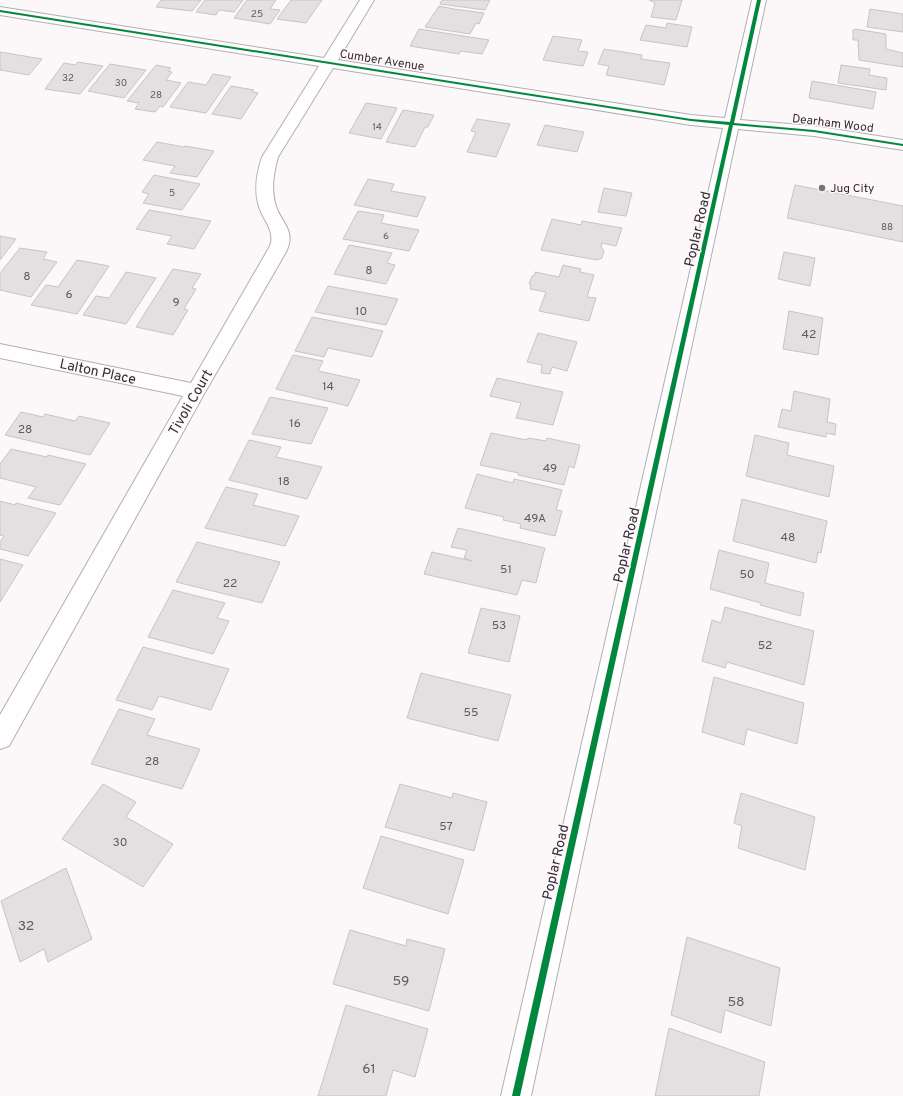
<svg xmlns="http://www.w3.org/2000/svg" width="903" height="1096" font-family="Overpass,sans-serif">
	<rect width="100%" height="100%" fill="#fcf8fa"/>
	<path fill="#e4e0e2" stroke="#c8c4c6" d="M 161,0 L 201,0 L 192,11 L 156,7 Z
		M 205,0 L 243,0 L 234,12 L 219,10 L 216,15 L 196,12 Z
		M 247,0 L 276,0 L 270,9 L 280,10 L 270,24 L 234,18 Z
		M 291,0 L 322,0 L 306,23 L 277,19 Z
		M 442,0 L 490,0 L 485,10 L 440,4 Z
		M 649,0 L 682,0 L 676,20 L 651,17 L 655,3 Z
		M 439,6 L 454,9 L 484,13 L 479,24 L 476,23 L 470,34 L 425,27 Z
		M 870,9 L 903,14 L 903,32 L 867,27 Z
		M 667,23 L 692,27 L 687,47 L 640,40 L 646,25 L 666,28 Z
		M 419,29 L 489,40 L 482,54 L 461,51 L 459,54 L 410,46 Z
		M 855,29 L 886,34 L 886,49 L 903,53 L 903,67 L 859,60 L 858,40 L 853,40 L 853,30 Z
		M 553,36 L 582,40 L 578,51 L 588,52 L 583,66 L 543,60 Z
		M 604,49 L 642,55 L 641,59 L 670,63 L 664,85 L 606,75 L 609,66 L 598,64 Z
		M 0,52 L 42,59 L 29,75 L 0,70 Z
		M 78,62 L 103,66 L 80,94 L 45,89 L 64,63 L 75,65 Z
		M 110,64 L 146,70 L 124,98 L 88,91 Z
		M 156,65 L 171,68 L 168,71 L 172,72 L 166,80 L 181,83 L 163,107 L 160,106 L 155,112 L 135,109 L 139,103 L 127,101 Z
		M 841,65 L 870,69 L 869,75 L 887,78 L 886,90 L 838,83 Z
		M 213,74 L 231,77 L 206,113 L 170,107 L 188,82 L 206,85 Z
		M 812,81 L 876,92 L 873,109 L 809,98 Z
		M 231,86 L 254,90 L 252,92 L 258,93 L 241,119 L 212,114 Z
		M 366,103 L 397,108 L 381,139 L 349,133 Z
		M 403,110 L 434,115 L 428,127 L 425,127 L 415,147 L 386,142 Z
		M 477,119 L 510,124 L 496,157 L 467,152 L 476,132 L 471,131 Z
		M 545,125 L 584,132 L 577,152 L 537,145 Z
		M 157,142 L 184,147 L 185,146 L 214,151 L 197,177 L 170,173 L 175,166 L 143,160 Z
		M 154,175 L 200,184 L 182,210 L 143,203 L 149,194 L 142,192 Z
		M 368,179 L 394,184 L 391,191 L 426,197 L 417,217 L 354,205 Z
		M 795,185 L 903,206 L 903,242 L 787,218 Z
		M 604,188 L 632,193 L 626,216 L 598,212 Z
		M 149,210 L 211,221 L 194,249 L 167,244 L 172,236 L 136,229 Z
		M 358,211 L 384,215 L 381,223 L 419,230 L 409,251 L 343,239 Z
		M 552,219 L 581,225 L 582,221 L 622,228 L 616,246 L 602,243 L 601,247 L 604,251 L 602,258 L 597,260 L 541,250 Z
		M 0,236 L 16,239 L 0,260 Z
		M 349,245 L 392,253 L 387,263 L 395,265 L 386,284 L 334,274 Z
		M 20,248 L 47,252 L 43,259 L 57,262 L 31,297 L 0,290 L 0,273 Z
		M 784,252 L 815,258 L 810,286 L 778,279 Z
		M 77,260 L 109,266 L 77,314 L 31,305 L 46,285 L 58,287 Z
		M 563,265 L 581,269 L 580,272 L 594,275 L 587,297 L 596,298 L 589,321 L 539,311 L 546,292 L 530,289 L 531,285 L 529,284 L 532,276 L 535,275 L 535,272 L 559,277 Z
		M 173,269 L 201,274 L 192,288 L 196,289 L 184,309 L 188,310 L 173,335 L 136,327 Z
		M 126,272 L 156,278 L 126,324 L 83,315 L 96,296 L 109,298 Z
		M 328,286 L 398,299 L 386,325 L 315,312 Z
		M 789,311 L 823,318 L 818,355 L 783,349 Z
		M 312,317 L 383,331 L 372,357 L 328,348 L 324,357 L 295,351 Z
		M 538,333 L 577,342 L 567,371 L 552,367 L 550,374 L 541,373 L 542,365 L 527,362 Z
		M 293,355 L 323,361 L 318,371 L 360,380 L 348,406 L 276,389 Z
		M 497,378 L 563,392 L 553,425 L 516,418 L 521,403 L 490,396 Z
		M 794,391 L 830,399 L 827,422 L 836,424 L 835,435 L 826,433 L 826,437 L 778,427 L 782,409 L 791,411 Z
		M 270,397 L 328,408 L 311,444 L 252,434 Z
		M 21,412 L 43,417 L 45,414 L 75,421 L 79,416 L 110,423 L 90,455 L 5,435 Z
		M 491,433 L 527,440 L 528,438 L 546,441 L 547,438 L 580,445 L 574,468 L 569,466 L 564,485 L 518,475 L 519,473 L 480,465 Z
		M 755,435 L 789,443 L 787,455 L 834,466 L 829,497 L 746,476 Z
		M 249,440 L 281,447 L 276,457 L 322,467 L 307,499 L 229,480 Z
		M 11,449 L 47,457 L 48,455 L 86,464 L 60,505 L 28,498 L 36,487 L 0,478 L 0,464 Z
		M 477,474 L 513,483 L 514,479 L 562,490 L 556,510 L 562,511 L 555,536 L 520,528 L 521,524 L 503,520 L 504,517 L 465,508 Z
		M 226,487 L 258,494 L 253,505 L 299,516 L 285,546 L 205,528 Z
		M 742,499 L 827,521 L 821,553 L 818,552 L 816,563 L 733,541 Z
		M 0,501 L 15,505 L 16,503 L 56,513 L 28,556 L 0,549 L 0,542 L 4,536 L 0,535 Z
		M 458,528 L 545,548 L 536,583 L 522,580 L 517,595 L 424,574 L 432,552 L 472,561 L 464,558 L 467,550 L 451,547 Z
		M 197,542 L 280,562 L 262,603 L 176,582 Z
		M 719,550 L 769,563 L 765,583 L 804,593 L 800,616 L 760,605 L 761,603 L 710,589 Z
		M 0,559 L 23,565 L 0,602 Z
		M 173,590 L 225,603 L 217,618 L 229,621 L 213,654 L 148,637 Z
		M 725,607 L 814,631 L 804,685 L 727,662 L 725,668 L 702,661 L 712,620 L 721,623 Z
		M 481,608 L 520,616 L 509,662 L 468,653 Z
		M 143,647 L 229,669 L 211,710 L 159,696 L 152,710 L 116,700 Z
		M 421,673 L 511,695 L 498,741 L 407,718 Z
		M 714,677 L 804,703 L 797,744 L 747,729 L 744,745 L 702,732 Z
		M 119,709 L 155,719 L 147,735 L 200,749 L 182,789 L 91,764 Z
		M 103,784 L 136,802 L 126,817 L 173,844 L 143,887 L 62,839 Z
		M 400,784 L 452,798 L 453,793 L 487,802 L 474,851 L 385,827 Z
		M 741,793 L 815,817 L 805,870 L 738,848 L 742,826 L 734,823 Z
		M 381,836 L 464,860 L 448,914 L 363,888 Z
		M 66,868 L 92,939 L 48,962 L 44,949 L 20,962 L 1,901 Z
		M 350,930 L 406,946 L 407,939 L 445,949 L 429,1011 L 333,984 Z
		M 687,937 L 780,968 L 771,1026 L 725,1010 L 721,1033 L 671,1015 Z
		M 346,1005 L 428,1029 L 415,1077 L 393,1070 L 386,1096 L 318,1096 Z
		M 669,1028 L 765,1062 L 759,1096 L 655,1096 Z"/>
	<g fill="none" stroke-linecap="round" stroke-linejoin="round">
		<defs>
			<path id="minor" d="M 360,0 L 374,0 L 338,60 L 691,115 L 725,118 L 752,0 L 766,0 L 740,120 L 814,126 L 903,140 L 903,150 L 814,136 L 738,129 L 531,1096 L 501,1096 L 723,128 L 691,125 L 333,68 L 278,157 C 274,172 271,187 275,203 C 280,223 297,229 286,252 L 204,394 L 9,746 L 0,749 L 0,715 L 183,396 L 0,358 L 0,344 L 191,383 L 270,246 C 276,229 261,219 258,203 C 254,187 257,172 262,157 L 319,66 L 0,15 L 0,7 L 324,58 Z"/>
		</defs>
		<use href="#minor" stroke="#b2aeb0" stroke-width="2"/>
		<use href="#minor" fill="#fffefe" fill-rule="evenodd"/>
		<defs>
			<path id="cycleway" d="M 757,0 L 761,0 L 734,123 L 814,130 L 903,144 L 903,146 L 814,132 L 733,125 L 520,1096 L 512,1096 L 729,125 L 691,121 L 0,12 L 0,10 L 691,119 L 730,122 Z"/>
		</defs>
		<use href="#cycleway" stroke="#fef6fb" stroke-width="2"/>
		<use href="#cycleway" fill="#00873e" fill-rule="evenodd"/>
	</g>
	<circle fill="#787477" stroke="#fef6fb" stroke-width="1.5" cx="822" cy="188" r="4"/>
	<g text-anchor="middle" stroke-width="3" stroke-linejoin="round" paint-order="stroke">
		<g font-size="10" fill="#5f5b5e">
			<text x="257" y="17">25</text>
			<text x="68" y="81">32</text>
			<text x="121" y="86">30</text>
			<text x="156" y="98">28</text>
			<text x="377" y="130">14</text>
			<text x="172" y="196">5</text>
			<text x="887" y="230">88</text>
			<text x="386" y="239">6</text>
		</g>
		<g font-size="12" fill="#312d30" stroke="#fef6fb">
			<text transform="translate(382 60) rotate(9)" y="4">Cumber Avenue</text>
			<text transform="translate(833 123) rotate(7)" y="4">Dearham Wood</text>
		</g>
		<g font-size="12" fill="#312d30" stroke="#fef6fb" text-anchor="start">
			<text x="830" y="192">Jug City</text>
		</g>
		<g font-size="12" fill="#5f5b5e">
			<text x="369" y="274">8</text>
			<text x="27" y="280">8</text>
			<text x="69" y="298">6</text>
			<text x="176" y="306">9</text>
			<text x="361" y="315">10</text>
			<text x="809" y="338">42</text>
			<text x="328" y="390">14</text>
			<text x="295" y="427">16</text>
			<text x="25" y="433">28</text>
			<text x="550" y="472">49</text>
			<text x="284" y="485">18</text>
			<text x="535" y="522">49A</text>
			<text x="788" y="541">48</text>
			<text x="506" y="573">51</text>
			<text x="747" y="578">50</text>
			<text x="230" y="587">22</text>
			<text x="499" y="629">53</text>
			<text x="765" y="649">52</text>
			<text x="471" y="716">55</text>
			<text x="152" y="765">28</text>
			<text x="446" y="830">57</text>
			<text x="120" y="846">30</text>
		</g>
		<g font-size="14" fill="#312d30" stroke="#fef6fb">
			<text transform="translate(697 229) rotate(-77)" y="5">Poplar Road</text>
			<text transform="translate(98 371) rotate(12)" y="5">Lalton Place</text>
			<text transform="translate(190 402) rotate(-60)" y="5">Tivoli Court</text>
			<text transform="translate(626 545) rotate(-77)" y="5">Poplar Road</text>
			<text transform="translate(555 862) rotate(-77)" y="5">Poplar Road</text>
		</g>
		<g font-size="14" fill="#5f5b5e">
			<text x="26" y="930">32</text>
			<text x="401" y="985">59</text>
			<text x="736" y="1006">58</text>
			<text x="369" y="1073">61</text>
		</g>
	</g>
</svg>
